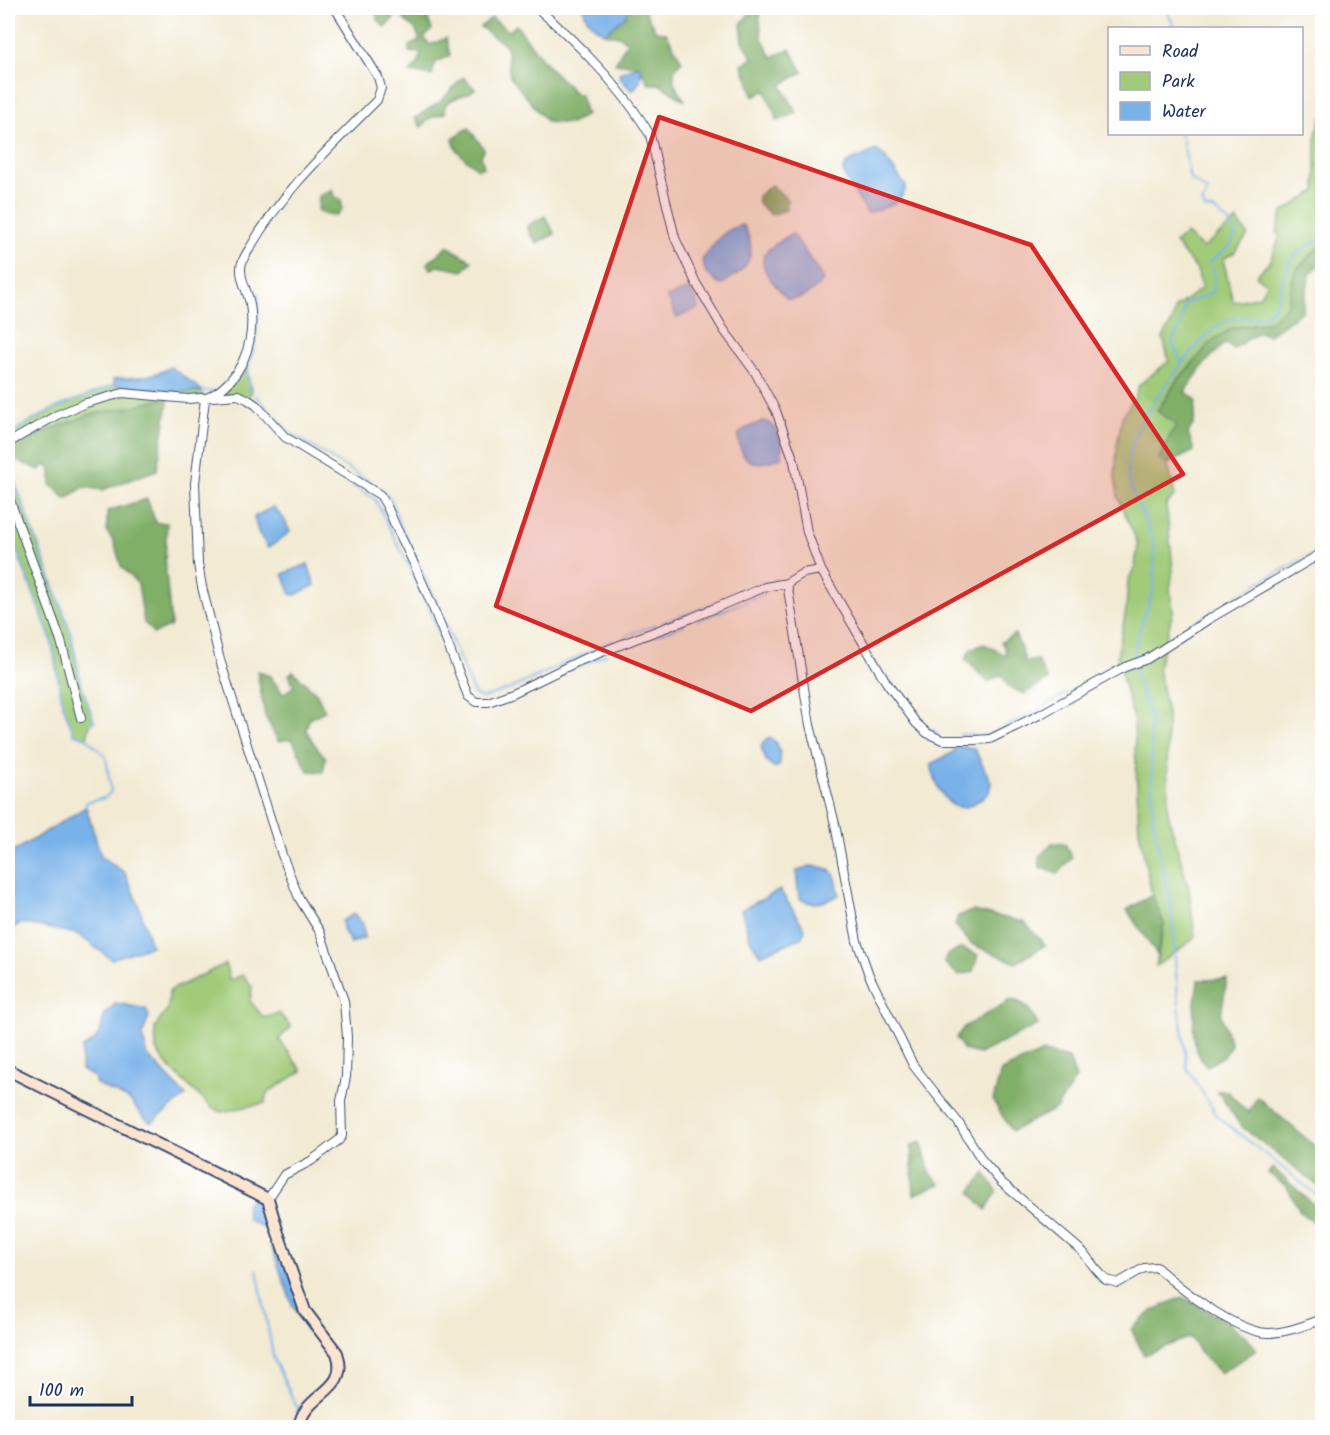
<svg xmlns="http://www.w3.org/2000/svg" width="1330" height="1435" font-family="Kalam,sans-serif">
	<rect width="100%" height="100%" fill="#fff"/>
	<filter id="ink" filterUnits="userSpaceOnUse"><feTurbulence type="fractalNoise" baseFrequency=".0167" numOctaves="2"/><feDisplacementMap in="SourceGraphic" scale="12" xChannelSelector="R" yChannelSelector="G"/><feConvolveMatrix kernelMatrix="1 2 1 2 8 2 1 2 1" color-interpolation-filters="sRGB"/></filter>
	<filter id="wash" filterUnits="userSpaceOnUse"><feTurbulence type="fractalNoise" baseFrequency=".008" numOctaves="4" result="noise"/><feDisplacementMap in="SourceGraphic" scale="24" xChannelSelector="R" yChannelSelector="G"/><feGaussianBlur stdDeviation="1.35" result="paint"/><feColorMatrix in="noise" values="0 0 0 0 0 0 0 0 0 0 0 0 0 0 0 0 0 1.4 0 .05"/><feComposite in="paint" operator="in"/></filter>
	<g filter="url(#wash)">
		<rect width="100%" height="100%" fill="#f2ead3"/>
		<path fill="#a1cb78" stroke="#5e7d6b" stroke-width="1.5" d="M 1322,117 L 1322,244 L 1295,271 L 1287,306 L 1270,321 L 1233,328 L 1194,362 L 1177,381 L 1157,411 L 1177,423 L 1159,458 L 1168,464 L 1175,496 L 1166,504 L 1173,569 L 1170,590 L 1173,612 L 1158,668 L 1167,713 L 1168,813 L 1189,890 L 1195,938 L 1156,966 L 1164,924 L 1152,895 L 1139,831 L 1134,722 L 1117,657 L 1126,610 L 1128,580 L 1135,568 L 1138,544 L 1118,497 L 1115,477 L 1117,446 L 1122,417 L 1135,397 L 1139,385 L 1169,361 L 1163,338 L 1173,320 L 1175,308 L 1202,288 L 1197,270 L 1175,243 L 1186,234 L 1203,248 L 1237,220 L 1248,235 L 1234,253 L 1223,259 L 1233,302 L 1260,296 L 1266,283 L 1256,276 L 1271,260 L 1280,236 L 1277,233 L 1282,213 L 1316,191 L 1316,134 Z
			M 241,367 L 246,369 L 252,391 L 247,399 L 238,395 L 188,399 L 169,397 L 136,406 L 88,415 L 18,443 L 8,453 L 8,434 L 53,409 L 114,385 L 201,392 L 206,399 L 225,387 Z
			M 8,464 L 70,630 L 82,687 L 94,721 L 90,725 L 87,738 L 74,734 L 63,705 L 51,639 L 8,528 Z
			M 225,964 L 230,980 L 243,975 L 252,987 L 250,1001 L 264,1018 L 279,1013 L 291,1027 L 279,1039 L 302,1071 L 267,1093 L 265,1103 L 221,1112 L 212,1108 L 167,1065 L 156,1050 L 155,1027 L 168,1009 L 169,991 Z"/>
		<path fill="#80af68" stroke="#4e6f63" stroke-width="1.5" d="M 375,8 L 414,8 L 406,14 L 396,15 L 385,28 L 377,18 Z
			M 425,8 L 440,8 L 428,19 L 432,30 L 424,37 L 430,45 L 446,38 L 450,55 L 435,63 L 432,76 L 410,72 L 418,64 L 421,53 L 409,52 L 409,46 L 420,40 L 415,29 L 403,19 L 423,12 Z
			M 629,8 L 643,8 L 656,31 L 666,33 L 682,61 L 674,70 L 674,83 L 685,101 L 659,84 L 649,84 L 639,66 L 615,63 L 627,42 L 619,36 L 604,33 L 616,25 Z
			M 759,13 L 762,38 L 772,57 L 790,49 L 803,72 L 781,85 L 797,113 L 778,121 L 765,90 L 754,97 L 742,64 L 753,59 L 743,41 L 741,24 L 749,14 Z
			M 492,18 L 509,31 L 516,25 L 547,65 L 576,94 L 580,94 L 586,115 L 571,124 L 547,122 L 510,77 L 506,45 L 480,27 Z
			M 463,77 L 475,89 C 464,98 457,94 445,105 L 445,113 L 430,118 L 421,127 L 415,118 L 441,101 Z
			M 469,128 L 484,149 L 481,157 L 484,167 L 478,169 C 467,160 454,152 453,138 Z
			M 771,185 L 787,199 L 787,210 L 771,215 L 758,203 L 758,196 Z
			M 332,190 L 335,197 L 341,200 L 342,209 L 337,216 L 318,212 L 319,196 Z
			M 545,216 L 555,234 L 537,243 L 530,234 L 527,226 Z
			M 1322,244 L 1322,262 L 1310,274 L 1302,311 L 1268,336 L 1259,332 L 1233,349 L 1225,343 L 1205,363 L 1185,391 L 1196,400 L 1194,423 L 1188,433 L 1194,451 L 1168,464 L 1159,459 L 1176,424 L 1157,411 L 1177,381 L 1214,339 L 1233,328 L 1270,321 L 1287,306 L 1295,271 Z
			M 447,246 L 472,261 L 463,271 L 438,266 L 431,269 L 427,264 Z
			M 169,397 L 157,470 L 102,490 L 84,487 L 66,499 L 51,485 L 51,470 L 45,465 L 39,470 L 8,457 L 8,453 L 18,443 L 88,415 L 136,406 Z
			M 147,499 L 156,523 L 167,523 L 165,561 L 171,626 L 153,634 L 151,629 L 144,623 L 138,584 L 121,566 L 114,542 L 107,532 L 107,511 Z
			M 1015,634 L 1026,662 L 1037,660 L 1048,680 L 1024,694 L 1008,686 L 1002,674 L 988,682 L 965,659 L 971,649 L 984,644 L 1006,655 L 1005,648 L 1001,642 Z
			M 257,671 L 270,676 L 283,694 L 294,686 L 289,675 L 293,671 L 317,694 L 325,711 L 309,719 L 306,730 L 315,745 L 326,758 L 323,772 L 308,771 L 292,739 L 278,741 L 265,716 Z
			M 1052,843 L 1065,844 L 1072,857 L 1058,874 L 1040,867 L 1039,857 Z
			M 1152,895 L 1164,924 L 1157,955 L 1127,910 Z
			M 972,911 L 1024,922 L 1045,945 L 1016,963 L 971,944 L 955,925 L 958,916 Z
			M 962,948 L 978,955 L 973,972 L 958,975 L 945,963 L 946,955 Z
			M 1227,979 L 1221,1015 L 1231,1045 L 1224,1056 L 1207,1066 C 1186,1048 1195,1004 1198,980 Z
			M 1012,999 L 1027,1006 L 1038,1025 L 979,1054 L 964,1050 L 956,1038 L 964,1027 Z
			M 1043,1052 L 1069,1058 L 1076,1078 L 1057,1108 L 1012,1131 L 993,1101 L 1001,1071 Z
			M 1217,1091 L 1227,1091 L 1248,1113 L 1257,1097 L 1322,1152 L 1322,1189 L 1241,1126 Z
			M 921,1142 L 930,1173 L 940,1184 L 914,1195 L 911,1146 Z
			M 1273,1168 L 1322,1212 L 1322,1229 L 1300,1211 L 1287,1187 L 1268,1173 Z
			M 985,1173 L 997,1191 L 986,1210 L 971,1192 Z
			M 1182,1297 C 1210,1311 1239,1325 1257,1350 L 1220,1373 L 1201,1354 L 1190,1337 L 1144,1355 L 1131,1329 L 1154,1310 Z"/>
		<path fill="#79b2e9" stroke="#4a70a4" stroke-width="1.5" d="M 583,8 L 629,8 L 625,17 L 604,33 C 593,27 586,19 583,8 Z
			M 639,66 C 645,75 639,84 632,91 L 620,78 L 619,73 Z
			M 876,150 L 883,155 L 906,186 C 903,203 881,210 867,213 L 846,179 L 843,170 L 847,163 Z
			M 743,225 C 760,254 748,270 720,285 L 706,273 L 702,260 C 714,244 722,229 743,225 Z
			M 793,234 L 824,280 C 814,291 803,300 787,299 C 775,284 749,262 772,247 C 780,242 784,237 793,234 Z
			M 686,290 L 690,291 L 696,299 L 698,308 L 677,318 L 667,297 Z
			M 171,367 L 203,391 L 181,392 L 114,385 L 113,379 C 134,377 153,378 171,367 Z
			M 762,421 C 779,422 783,443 782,457 C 758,467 741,467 738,436 L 743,430 Z
			M 273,507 L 284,519 L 290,532 L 268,548 L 258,532 L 254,517 Z
			M 308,564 L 315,585 L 295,595 L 291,594 L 283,574 Z
			M 770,738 C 780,742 782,756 779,766 L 774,768 L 766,760 L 761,747 L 764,741 Z
			M 957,747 L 974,748 L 991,782 L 989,793 C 982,798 974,806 964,807 C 944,810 934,779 931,764 L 952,753 Z
			M 86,807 L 101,856 L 125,873 L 139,906 L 151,946 L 111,959 L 77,934 L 22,923 L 8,930 L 8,855 Z
			M 810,866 C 835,867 836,872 839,895 C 825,902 813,907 799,898 L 796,872 Z
			M 780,890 L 805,929 L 801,938 L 760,955 L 750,939 L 741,910 Z
			M 354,914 L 363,924 L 364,938 L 351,943 L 343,930 L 342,921 Z
			M 116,1003 L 146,1009 L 149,1016 L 142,1036 L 148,1056 L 186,1096 L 151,1123 L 142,1116 L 130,1100 L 96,1084 L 94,1077 L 81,1070 L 82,1048 C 97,1042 103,1032 103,1016 Z
			M 257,1197 L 266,1201 L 274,1238 L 278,1243 L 311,1325 L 311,1332 L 307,1331 L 292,1304 L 270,1243 L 273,1238 L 262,1227 L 247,1219 L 246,1203 Z"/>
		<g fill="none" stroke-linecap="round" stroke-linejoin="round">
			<path stroke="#79b2e9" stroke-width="2" d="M 1166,8 L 1175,28
				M 1179,134 L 1182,137 L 1190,179 L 1208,191 L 1202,203 L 1205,209 L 1214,210 L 1232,225 L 1235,236 L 1230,246 L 1209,262 C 1217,274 1216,280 1211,293 L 1185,304 L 1179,329 L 1172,342 L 1182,364
				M 203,391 L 213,391
				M 247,391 L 250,385 C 245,365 250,366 254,348 C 258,330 259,311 258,293
				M 255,395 L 290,433 L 383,490 L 391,499 L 400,525 L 430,587 L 474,694 L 482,698 L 510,689 L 613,641
				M 8,434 L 53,409 L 114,385
				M 8,464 L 70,630 L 82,687 L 94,721 L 90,724
				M 324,468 L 375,499 L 421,590 L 444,645
				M 8,528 L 51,639 L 63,705 L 74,734 L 87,738 L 106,757 L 111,792 L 105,798 L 86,802 L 86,807
				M 773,580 L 776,578
				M 698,620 L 765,594
				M 662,623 L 701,609 L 765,583
				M 791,631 L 794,653
				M 625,636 L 655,625
				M 645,639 L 684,625
				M 450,659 C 457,685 453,711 488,706
				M 1135,660 C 1133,637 1147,613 1153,590 C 1156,578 1154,562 1154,549 C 1152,523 1132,502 1128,476 C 1123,436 1167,382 1191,353 C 1200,343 1209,331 1220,324 C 1235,314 1253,320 1264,315 C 1284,306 1279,275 1291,259 C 1297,251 1312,244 1321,238 L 1322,234
				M 1122,663 L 1151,653 L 1165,641 L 1265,579 L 1312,555
				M 1135,666 L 1136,675 L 1150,717 L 1153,821 L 1171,906 L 1178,997 L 1187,1068 L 1218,1117 L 1322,1199
				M 570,670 L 606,654
				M 885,674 C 897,692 916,725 937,732
				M 960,734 L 975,736
				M 981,736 L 989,735 L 1034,712 L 1115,666
				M 257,1270 L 274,1360 L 298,1409
				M 311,1332 L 333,1356
				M 296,1421 L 298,1409 L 305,1403"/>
		</g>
	</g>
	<g filter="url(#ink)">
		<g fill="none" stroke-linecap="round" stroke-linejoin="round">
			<defs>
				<path id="street" d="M 537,8 C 576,41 624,90 650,135 L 675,238 L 696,283 L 724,330 L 755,372 L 776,411 L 794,461 L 807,532 L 821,570 L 803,573 L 787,583 L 810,725 L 835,824 L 857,941 L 869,975 L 913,1065 L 958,1122 L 982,1160 L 1001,1182 L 1083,1252 L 1095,1268 L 1106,1280 L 1118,1283 L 1144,1268 L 1156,1267 C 1181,1289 1235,1332 1268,1333 C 1286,1333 1306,1325 1322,1319
					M 8,443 L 57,415 L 86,403 L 123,393 L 188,399 L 238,395 L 247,399 L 256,405 L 285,437 L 380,495 C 389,507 392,520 399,533 C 426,586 446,640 468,696 L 476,702 L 488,702 L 513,693 L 579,661 L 643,636 L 689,619 L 765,587 L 787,583
					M 8,495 L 61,641 L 81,718
					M 821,570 L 886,682 L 916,723 L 927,733 L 942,740 L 974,740 L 990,739 L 1039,715 L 1125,667 L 1147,659 L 1209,619 L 1322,553
					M 268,1199 L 284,1175 L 311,1161 L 339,1140 L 342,1136 L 341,1101 L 346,1077 L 347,1037 L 344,1001 L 320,932 L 299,898 L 282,855 L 220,660 L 202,587 L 198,564 L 195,483 L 205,399 C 242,382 256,342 250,304 C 248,292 240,280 241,268 C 241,261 246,254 250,248 C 282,191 332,146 377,100 L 381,88 L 378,77 L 335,8"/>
				<path id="secondary" d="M 8,1070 L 268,1199 L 277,1230 L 305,1311 L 337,1353 C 351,1393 303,1392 299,1428"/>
			</defs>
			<use href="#street" stroke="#3b4b70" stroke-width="10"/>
			<use href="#secondary" stroke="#3b4b70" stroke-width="14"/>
			<use href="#street" stroke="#fff" stroke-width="8"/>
			<use href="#secondary" stroke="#fce5d0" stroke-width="10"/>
		</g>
	</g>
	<path fill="#d62828" fill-opacity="0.2" stroke="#d62828" stroke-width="4.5" stroke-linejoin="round" d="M 659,117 L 1031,245 L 1183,474 L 751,711 L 496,606 Z"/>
	<rect width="1330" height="1435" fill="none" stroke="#fff" stroke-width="30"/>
	<rect x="1108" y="27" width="195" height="108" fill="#ffffff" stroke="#a4acbf" stroke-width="1.5"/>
	<rect x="1120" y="46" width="30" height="9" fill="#fce5d0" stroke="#a4acbf" stroke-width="1.5"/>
	<text x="1162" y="57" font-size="18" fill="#1b2f5e">Road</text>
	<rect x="1120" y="72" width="30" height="18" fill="#a1cb78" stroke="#a4acbf" stroke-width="1.5"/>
	<text x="1162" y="87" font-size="18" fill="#1b2f5e">Park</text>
	<rect x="1120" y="102" width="30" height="18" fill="#79b2e9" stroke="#a4acbf" stroke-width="1.5"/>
	<text x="1162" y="117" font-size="18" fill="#1b2f5e">Water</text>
	<path d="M30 1396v9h102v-9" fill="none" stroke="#1b2f5e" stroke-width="3"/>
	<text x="39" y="1396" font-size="18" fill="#1b2f5e" stroke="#ffffff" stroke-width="4.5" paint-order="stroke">100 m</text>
</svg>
